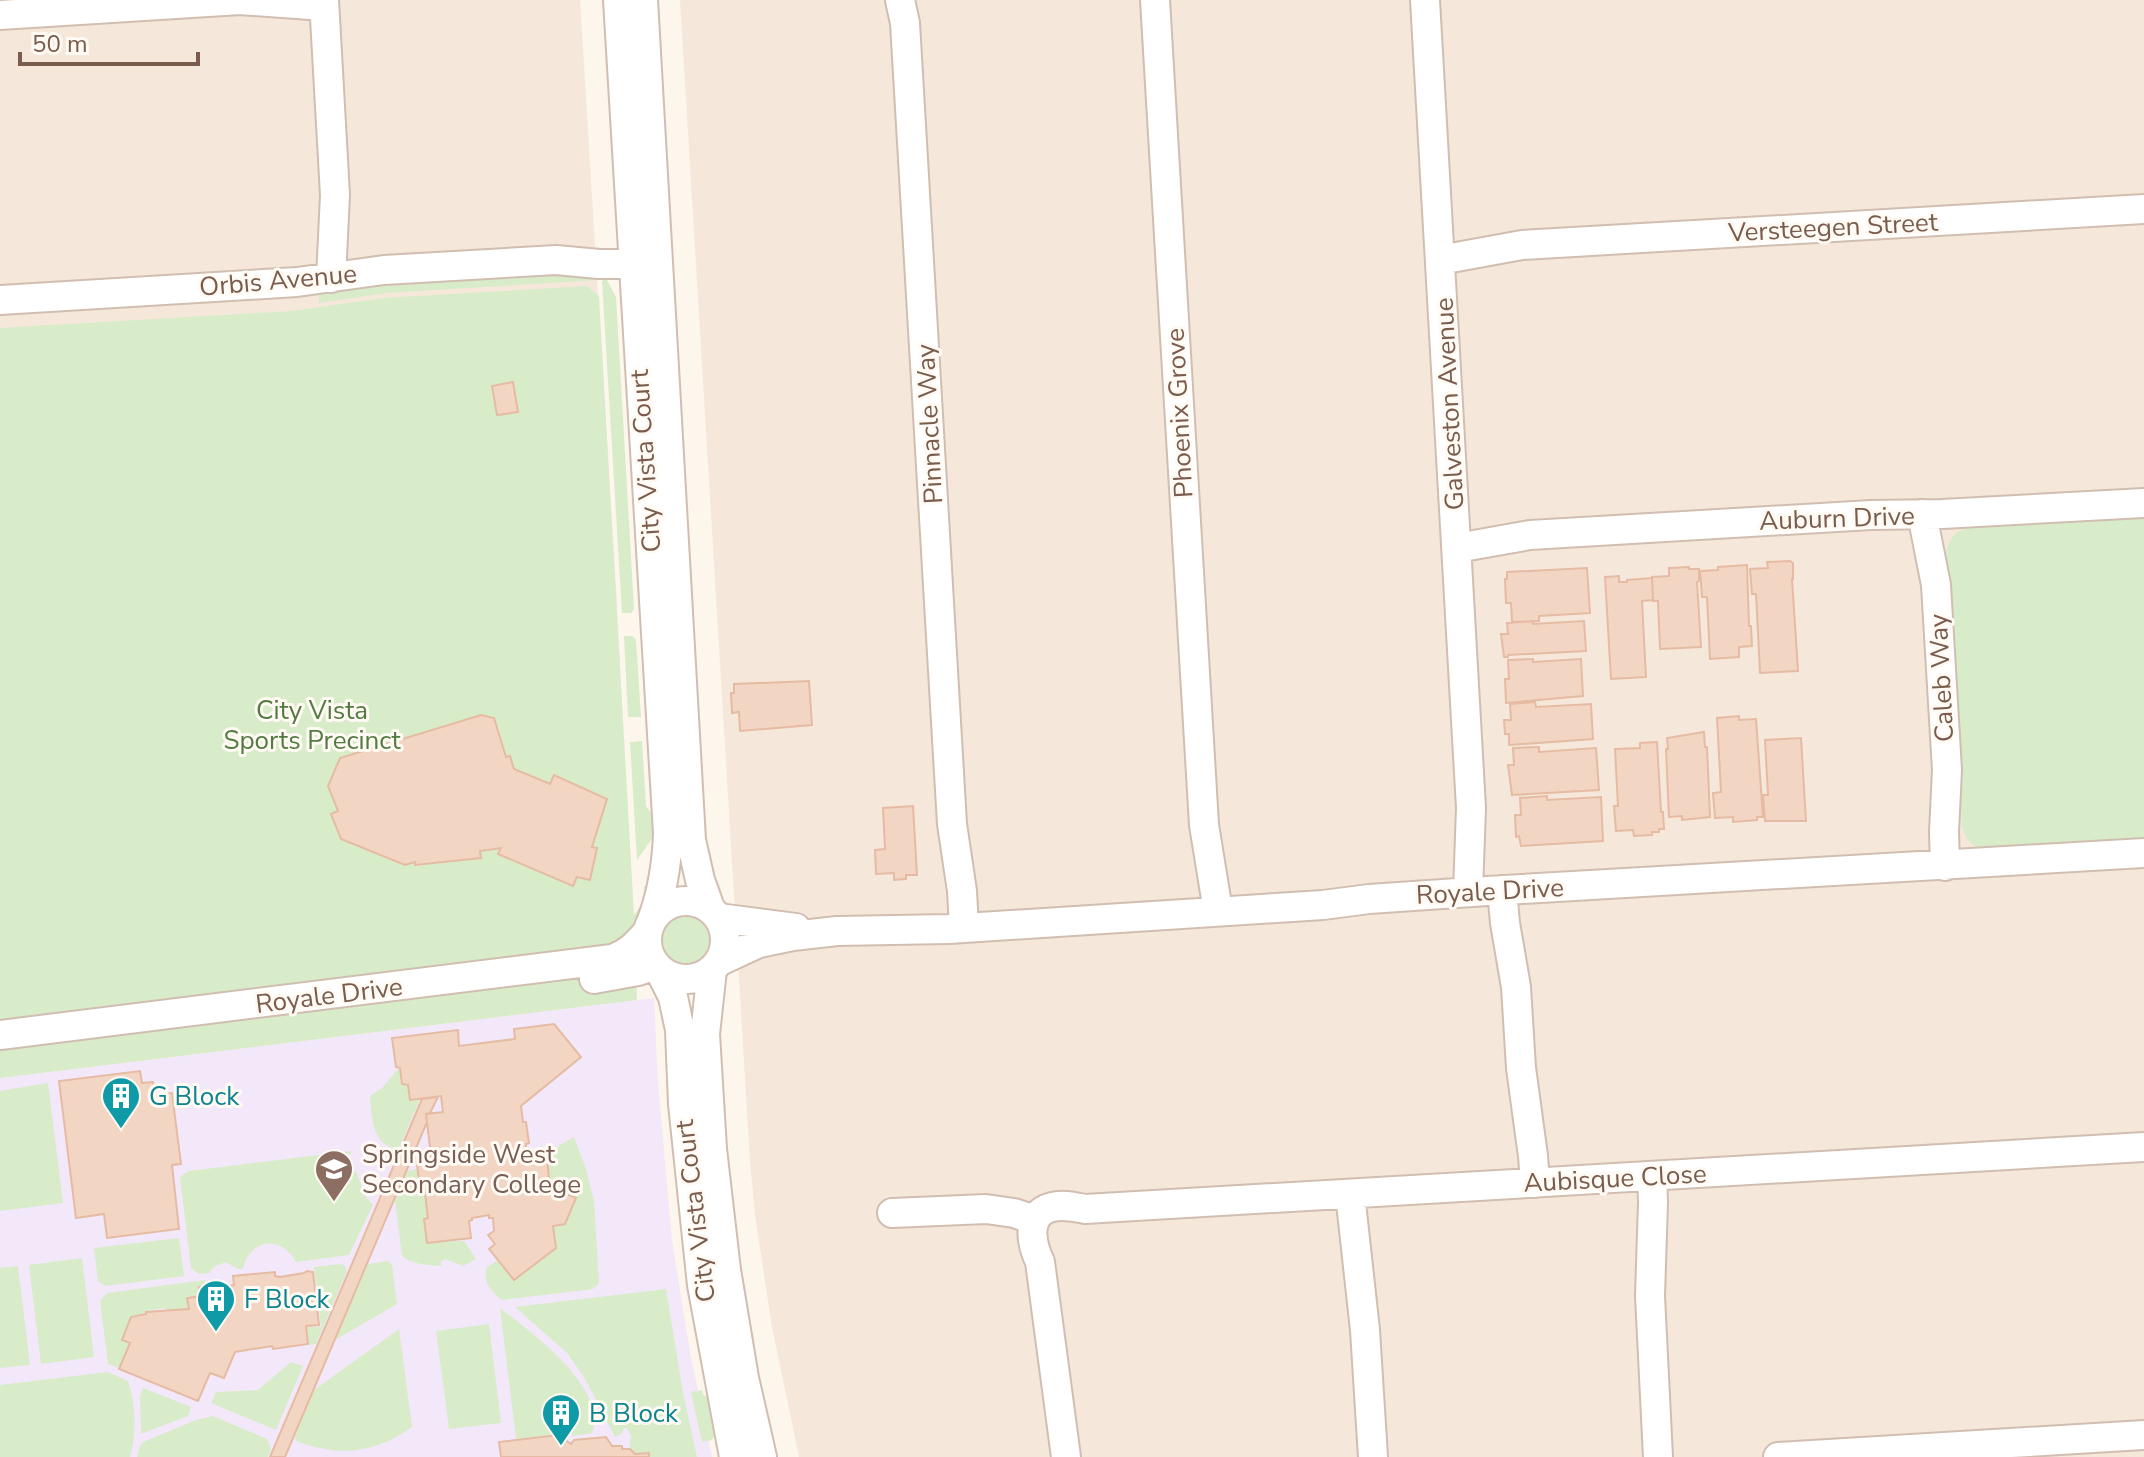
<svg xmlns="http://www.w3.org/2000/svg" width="2144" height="1457" font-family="'Nunito Sans',sans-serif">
	<rect width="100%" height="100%" fill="#fdf6ec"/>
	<path fill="#f5e8da" d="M 0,0 L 580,0 L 616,587 L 637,1000 L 0,1078 Z
		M 680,0 L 2144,0 L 2144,1457 L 799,1457 L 772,1327 L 755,1216 L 750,1161 Z"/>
	<path fill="#f3e8fa" d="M 654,998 L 658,1082 L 672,1240 L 690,1352 L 712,1457 L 0,1457 L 0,1078 Z"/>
	<path fill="#d8ecc9" d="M 594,272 L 598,280 L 386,293 L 319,303 L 319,293 L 382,283 Z
		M 606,278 L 616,297 L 634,609 L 631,613 L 622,613 L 602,281 Z
		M 587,286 L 599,296 L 634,915 L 645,900 L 644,886 L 652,885 L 654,888 L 634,931 L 637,1000 L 0,1078 L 0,328 L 292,311 L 384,298 Z
		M 2144,516 L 2144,840 L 1982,849 C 1970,845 1965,838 1962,825 L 1946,557 C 1947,540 1955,529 1973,526 Z
		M 624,636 L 632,636 L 636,640 L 641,717 L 628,717 Z
		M 642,741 L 646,806 L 653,815 L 656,833 L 637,860 L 630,742 Z
		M663 940a23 23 0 1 1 46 0a23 23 0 1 1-46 0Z
		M 399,1068 L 402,1084 L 408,1085 L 410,1100 L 420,1099 L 400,1146 L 393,1148 C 371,1141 372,1115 370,1096 L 382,1088 Z
		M 48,1083 L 63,1203 L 0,1211 L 0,1091 Z
		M 574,1137 L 586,1169 L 594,1201 L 599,1283 L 593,1289 L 502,1300 C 491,1291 482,1282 487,1267 L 498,1260 L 515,1280 L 556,1248 L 553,1226 L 565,1224 L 576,1198 L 551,1187 L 547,1159 L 560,1145 Z
		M 351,1151 L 351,1154 L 346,1154 L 335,1164 C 337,1178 346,1176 356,1171 L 365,1196 L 373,1205 L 349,1255 L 296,1262 C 281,1235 250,1238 243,1269 L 238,1269 L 226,1262 L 215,1266 L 209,1273 L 199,1274 L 191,1268 L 180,1177 L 189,1171 Z
		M 418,1169 L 420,1185 L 424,1185 L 428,1218 L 425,1219 L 427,1242 L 464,1241 L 476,1259 L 463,1266 L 445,1259 L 441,1261 L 441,1266 C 428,1265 412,1265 402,1256 L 395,1200 L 406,1171 Z
		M 179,1238 L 184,1276 L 105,1286 L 98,1281 L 94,1248 Z
		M 82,1258 L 94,1357 L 41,1364 L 29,1265 Z
		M 388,1261 L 392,1265 L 397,1304 L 335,1340 L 368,1264 Z
		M 340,1264 L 344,1265 L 347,1271 L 316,1344 L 309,1345 L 307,1327 L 321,1327 L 314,1267 Z
		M 18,1266 L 30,1365 L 0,1368 L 0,1268 Z
		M 205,1280 L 206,1286 L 200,1288 L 201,1296 L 188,1298 L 189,1309 L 166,1312 L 165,1308 L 145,1311 L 145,1313 L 131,1316 L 121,1340 L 129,1344 L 119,1368 L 108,1364 L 100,1301 L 107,1293 Z
		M 666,1289 L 683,1393 L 697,1457 L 649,1457 L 648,1453 L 635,1454 L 630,1449 L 630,1439 L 632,1438 L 627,1428 L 624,1428 L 622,1433 L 615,1437 L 613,1433 L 584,1377 L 567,1353 L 515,1307 Z
		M 500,1308 C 531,1332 608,1387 592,1433 L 572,1436 L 571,1430 L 551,1433 L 551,1435 L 516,1439 Z
		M 489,1324 L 501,1423 L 449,1429 L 436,1331 Z
		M 399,1329 L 412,1427 C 374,1454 339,1457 296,1441 L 295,1436 L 314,1390 Z
		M 291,1362 L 303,1366 L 276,1430 L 211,1403 L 216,1392 L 258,1390 Z
		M 108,1372 L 128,1381 C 136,1405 137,1433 130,1457 L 0,1457 L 0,1385 Z
		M 143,1388 L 191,1407 L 188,1416 L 141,1434 L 140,1396 Z
		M 702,1390 L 703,1394 L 712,1401 L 718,1428 L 712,1440 L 702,1442 L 691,1392 Z
		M 213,1416 L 267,1439 L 271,1449 L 268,1457 L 137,1457 L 140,1446 L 143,1442 L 196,1420 Z"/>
	<path fill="#f3d5c3" stroke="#e6bba3" stroke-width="2" d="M 513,382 L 518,412 L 497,415 L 492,386 Z
		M 1790,561 L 1793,563 L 1793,579 L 1792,579 L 1798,671 L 1760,673 L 1756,594 L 1752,594 L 1750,569 L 1768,568 L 1767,562 Z
		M 1747,565 L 1749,626 L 1751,626 L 1752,646 L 1739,647 L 1739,657 L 1710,659 L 1707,597 L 1702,597 L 1700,571 L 1718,570 L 1718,567 Z
		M 1689,567 L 1689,569 L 1699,569 L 1699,581 L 1697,582 L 1701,647 L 1660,649 L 1658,601 L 1653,601 L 1652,577 L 1669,576 L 1669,568 Z
		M 1587,568 L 1590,613 L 1539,616 L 1539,621 L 1512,622 L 1511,603 L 1506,603 L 1505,579 L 1507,579 L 1507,572 Z
		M 1619,576 L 1619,582 L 1627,582 L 1627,580 L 1652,578 L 1653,600 L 1642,601 L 1646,677 L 1611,679 L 1605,577 Z
		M 1533,621 L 1533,624 L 1584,621 L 1586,651 L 1508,655 L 1508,657 L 1504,657 L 1501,634 L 1508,634 L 1507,623 Z
		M 1533,659 L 1533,662 L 1581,659 L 1583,696 L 1506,703 L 1505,679 L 1509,679 L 1508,660 Z
		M 809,681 L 812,725 L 740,731 L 739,712 L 732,713 L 731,693 L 734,693 L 734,684 Z
		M 1535,702 L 1536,707 L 1591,704 L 1593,739 L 1509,745 L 1509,734 L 1505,734 L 1504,720 L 1511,720 L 1510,704 Z
		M 481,715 L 494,718 L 506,757 L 510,756 L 514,769 L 550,784 L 554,775 L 607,799 L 592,847 L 597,848 L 590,880 L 577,877 L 573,886 L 498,854 L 501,848 L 480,851 L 481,858 L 415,865 L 415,862 L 405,865 L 341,839 L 331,814 L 338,811 L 328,786 L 340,758 Z
		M 1739,716 L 1739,720 L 1756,719 L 1763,817 L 1757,817 L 1757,820 L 1733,822 L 1733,817 L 1715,818 L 1713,793 L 1721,792 L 1717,718 Z
		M 1704,732 L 1705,747 L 1707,747 L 1710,817 L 1682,820 L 1682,816 L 1669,817 L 1666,749 L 1668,749 L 1667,738 Z
		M 1801,738 L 1806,821 L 1765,821 L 1763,795 L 1768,795 L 1765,740 Z
		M 1657,742 L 1661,812 L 1663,812 L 1664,829 L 1659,829 L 1659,832 L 1652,832 L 1652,835 L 1634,836 L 1633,830 L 1616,831 L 1614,806 L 1618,806 L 1615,749 L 1640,748 L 1640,743 Z
		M 1539,747 L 1539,752 L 1596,748 L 1599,790 L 1512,795 L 1508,765 L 1514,765 L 1513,748 Z
		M 1547,796 L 1547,800 L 1601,797 L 1603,841 L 1521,846 L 1519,836 L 1516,837 L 1515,815 L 1521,815 L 1520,798 Z
		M 913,806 L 917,875 L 906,875 L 906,879 L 894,880 L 894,873 L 876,874 L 875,850 L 885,849 L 883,808 Z
		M 554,1024 L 581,1057 L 521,1106 L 523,1122 L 526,1122 L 529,1143 L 526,1144 L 526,1150 L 547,1159 L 550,1187 L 576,1198 L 565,1224 L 553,1226 L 556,1248 L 514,1280 L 489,1249 L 495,1244 L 488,1235 L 494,1231 L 493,1218 L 489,1218 L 489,1215 L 472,1218 L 472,1220 L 469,1221 L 471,1238 L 427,1243 L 424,1219 L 428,1218 L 424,1185 L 420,1186 L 416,1158 L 431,1156 L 426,1114 L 443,1112 L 441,1096 L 410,1100 L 408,1085 L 402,1084 L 400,1068 L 396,1067 L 392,1038 L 458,1030 L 459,1046 L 515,1039 L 514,1029 Z
		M 140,1071 L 142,1083 L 153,1082 L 155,1095 L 172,1093 L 181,1164 L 172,1165 L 179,1229 L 107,1238 L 104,1214 L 76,1218 L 59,1081 Z
		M 438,1097 L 430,1113 L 426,1114 L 427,1122 L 285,1457 L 270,1457 L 422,1099 Z
		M 307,1271 L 313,1272 L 319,1325 L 306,1326 L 308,1344 L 273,1349 L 272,1346 L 235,1352 L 224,1378 L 210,1373 L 198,1401 L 119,1369 L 130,1343 L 122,1340 L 131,1317 L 146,1314 L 146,1312 L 189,1309 L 187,1298 L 201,1296 L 199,1287 L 217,1285 L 217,1290 L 227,1289 L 229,1286 L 234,1285 L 233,1276 L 275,1272 L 275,1276 L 280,1277 L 304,1273 Z
		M 558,1435 L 571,1444 L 574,1440 L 606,1437 L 612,1446 L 622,1446 L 622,1449 L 630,1449 L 635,1454 L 649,1453 L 649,1457 L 501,1457 L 499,1442 Z"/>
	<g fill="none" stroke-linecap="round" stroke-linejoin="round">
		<defs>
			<path id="minor" d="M 239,0 L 324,6
				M 324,0 L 335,195 L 331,278
				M 618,0 L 668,833 C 667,863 663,891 652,920
				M 643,0 L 691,840 L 700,880 L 710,908
				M 900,0 L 905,23 L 952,824 L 962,891 L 964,927
				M 1155,0 L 1204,825 L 1218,911
				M 1425,0 L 1471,808 L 1468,892
				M 0,15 L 240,0
				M 1440,260 L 1522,245 L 2144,209
				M 0,300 L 297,282 L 384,270 L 556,260 L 599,264 L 633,264
				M 1922,514 L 1936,585 L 1947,770 L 1944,832 L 1945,866
				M 1457,548 L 1530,535 L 1871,515 L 1942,514 L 2144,503
				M 1502,890 L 1505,923 L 1516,987 L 1521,1068 L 1533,1156 L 1535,1183
				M647 940a39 39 0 1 1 78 0a39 39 0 1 1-78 0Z
				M 719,918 L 796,928
				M 720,961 L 759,943 L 793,936 L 837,931 L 949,929 L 1323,905 L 1369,899 L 1487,891 L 2144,853
				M 658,967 L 673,997 L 680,1030 L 683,1104 L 702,1285 L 734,1457
				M 712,970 L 705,1034 L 712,1149 L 726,1270 L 744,1378 L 762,1457
				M 594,979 L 638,971 L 656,965
				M 0,1035 L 612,959 C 628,954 637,944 648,931
				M 1652,1176 L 1653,1202 L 1650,1296 L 1658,1457
				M 1350,1194 L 1365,1330 L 1373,1457
				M 892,1213 L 986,1209 L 1014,1213 L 1035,1220
				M 1066,1457 L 1040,1262 C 1031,1243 1025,1214 1052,1207 C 1063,1204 1074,1207 1085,1209 L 2144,1147
				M 1778,1457 L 2144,1435"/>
		</defs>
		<use href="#minor" stroke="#d1beb0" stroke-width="32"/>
		<use href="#minor" stroke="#fff" stroke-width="28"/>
	</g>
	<defs>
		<symbol id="building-pin" viewBox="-11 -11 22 30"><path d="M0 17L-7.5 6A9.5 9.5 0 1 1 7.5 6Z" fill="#0f9aa8" stroke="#fffaf3"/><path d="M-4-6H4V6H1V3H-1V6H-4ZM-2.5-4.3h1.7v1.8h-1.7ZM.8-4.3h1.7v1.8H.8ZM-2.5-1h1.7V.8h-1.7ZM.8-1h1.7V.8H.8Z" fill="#fff"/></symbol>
		<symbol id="school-pin" viewBox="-11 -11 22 30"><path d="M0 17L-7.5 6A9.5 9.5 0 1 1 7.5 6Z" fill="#8d6e63" stroke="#fffaf3"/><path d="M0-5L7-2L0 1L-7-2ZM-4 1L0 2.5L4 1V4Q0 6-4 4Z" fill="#fff"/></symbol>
	</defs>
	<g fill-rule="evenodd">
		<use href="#building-pin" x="99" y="1074" width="44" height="60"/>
		<use href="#school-pin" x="312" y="1147" width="44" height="60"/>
		<use href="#building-pin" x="194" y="1277" width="44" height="60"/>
		<use href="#building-pin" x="539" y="1391" width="44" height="60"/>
	</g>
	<g text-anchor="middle" stroke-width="6" stroke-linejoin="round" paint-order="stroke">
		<g font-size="26" fill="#7a5c4d" stroke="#fffaf3">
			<text transform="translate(1833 227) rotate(-3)" y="9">Versteegen Street</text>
			<text transform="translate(278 280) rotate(-5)" y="9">Orbis Avenue</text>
			<text transform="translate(1449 404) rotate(-93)" y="9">Galveston Avenue</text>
			<text transform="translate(1179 413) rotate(-93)" y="9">Phoenix Grove</text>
			<text transform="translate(929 424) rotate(-93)" y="9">Pinnacle Way</text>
			<text transform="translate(645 461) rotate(-94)" y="9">City Vista Court</text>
			<text transform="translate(1837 518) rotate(-2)" y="9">Auburn Drive</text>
			<text transform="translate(1941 678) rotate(-93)" y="9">Caleb Way</text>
			<text transform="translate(1490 891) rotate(-3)" y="9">Royale Drive</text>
			<text transform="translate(329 995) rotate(-7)" y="9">Royale Drive</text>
			<text transform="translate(1615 1178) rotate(-3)" y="9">Aubisque Close</text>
			<text transform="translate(695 1211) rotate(-97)" y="9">City Vista Court</text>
		</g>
		<g font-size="26" fill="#537a41" stroke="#fffaf3">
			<text x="312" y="719">City Vista<tspan x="312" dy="30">Sports Precinct</tspan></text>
		</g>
		<g font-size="26" fill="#0d838f" stroke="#fffaf3" text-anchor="start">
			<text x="149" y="1105">G Block</text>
			<text x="244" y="1308">F Block</text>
			<text x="589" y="1422">B Block</text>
		</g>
		<g font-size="26" fill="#785e54" stroke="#fffaf3" text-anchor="start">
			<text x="362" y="1163">Springside West<tspan x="362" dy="30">Secondary College</tspan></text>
		</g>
	</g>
	<path d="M20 52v12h178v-12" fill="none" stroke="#7a5c4d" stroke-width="4"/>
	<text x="32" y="52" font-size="24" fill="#7a5c4d" stroke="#fffaf3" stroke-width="6" paint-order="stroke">50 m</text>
</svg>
